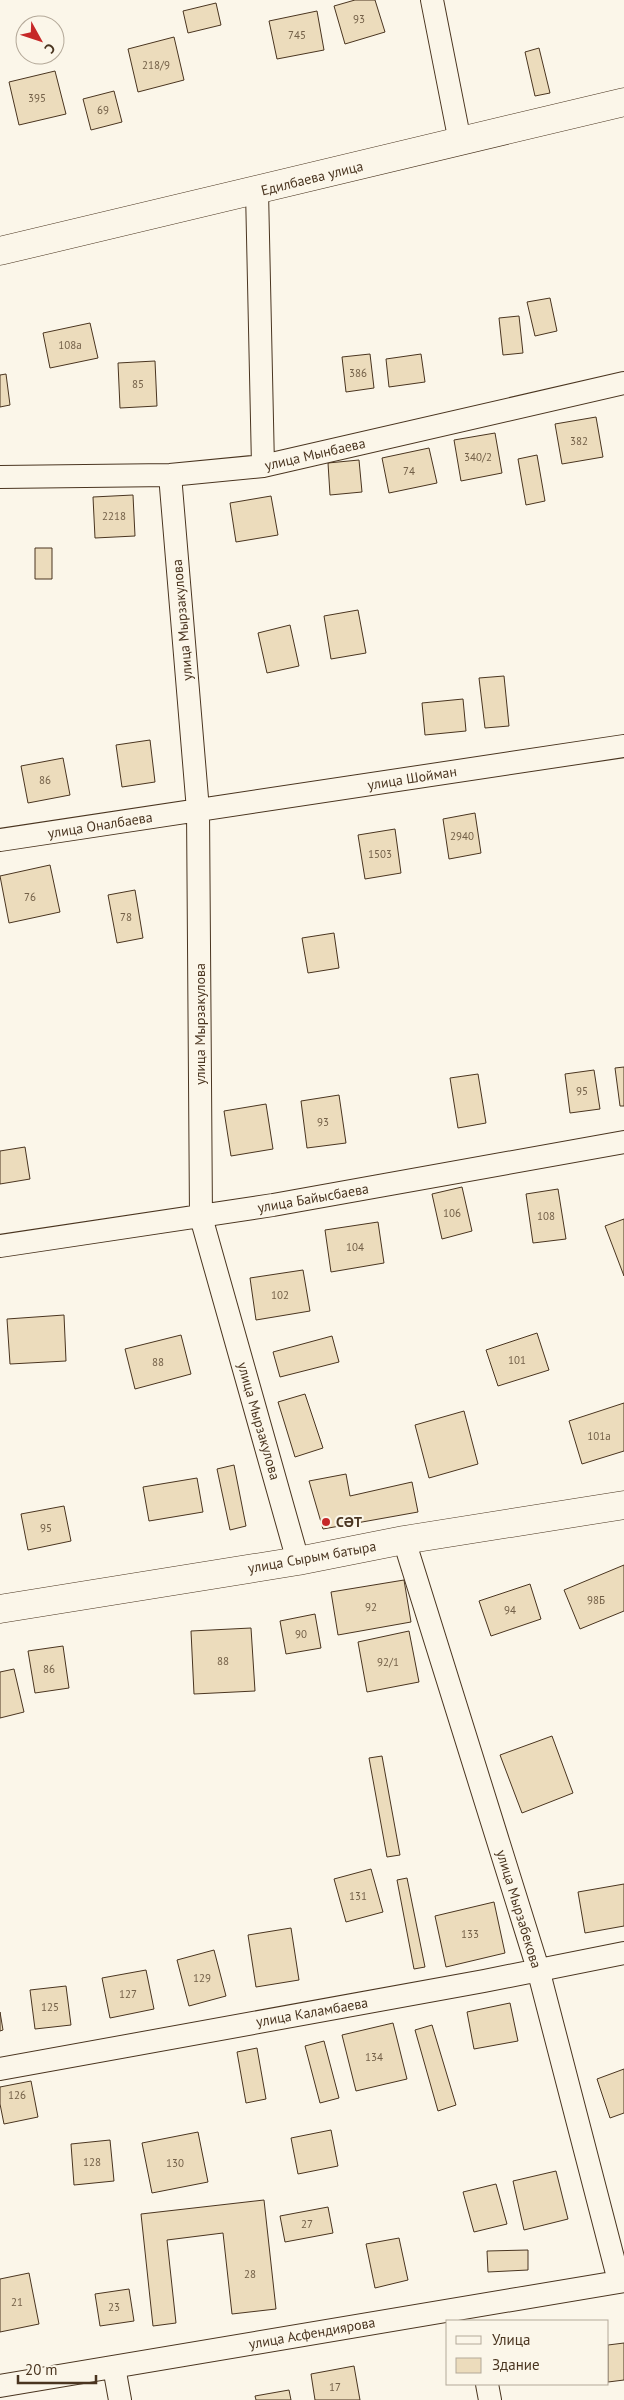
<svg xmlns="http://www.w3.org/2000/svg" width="624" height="2400" font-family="'PT Sans',sans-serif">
	<rect width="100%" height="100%" fill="#fbf6e9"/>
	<path fill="#ecdcbc" stroke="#4a3520" d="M 355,0 L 375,0 L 385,32 L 345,44 L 334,6 Z
		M 216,3 L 221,25 L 188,33 L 183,11 Z
		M 317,11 L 324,50 L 277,59 L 269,21 Z
		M 174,37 L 184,80 L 138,92 L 128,49 Z
		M 539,48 L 550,93 L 535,96 L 525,52 Z
		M 55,71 L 66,114 L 19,125 L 9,82 Z
		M 114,91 L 122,122 L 91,130 L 83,99 Z
		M 550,298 L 557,331 L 535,336 L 527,302 Z
		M 519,316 L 523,353 L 503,355 L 499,318 Z
		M 90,323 L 98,358 L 50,368 L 43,333 Z
		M 370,354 L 374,388 L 346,392 L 342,357 Z
		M 421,354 L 425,382 L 389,387 L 386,359 Z
		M 155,361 L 157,406 L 120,408 L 118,363 Z
		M 6,374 L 10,405 L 0,407 L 0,375 Z
		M 596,417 L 603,457 L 562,464 L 555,424 Z
		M 495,433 L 502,473 L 461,481 L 454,440 Z
		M 429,448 L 437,483 L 389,493 L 382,458 Z
		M 537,455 L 545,501 L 526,505 L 518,459 Z
		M 359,460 L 362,492 L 330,495 L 328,463 Z
		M 133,495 L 135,536 L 95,538 L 93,497 Z
		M 271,496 L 278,535 L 236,542 L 230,503 Z
		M 35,548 L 52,548 L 52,579 L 35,579 Z
		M 358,610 L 366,653 L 331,659 L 324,616 Z
		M 290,625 L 299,666 L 267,673 L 258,633 Z
		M 504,676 L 509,726 L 485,728 L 479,678 Z
		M 463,699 L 466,731 L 425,735 L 422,703 Z
		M 150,740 L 155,782 L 122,787 L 116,745 Z
		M 63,758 L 70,795 L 28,803 L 21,766 Z
		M 475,813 L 481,853 L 449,859 L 443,819 Z
		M 395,829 L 401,873 L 365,879 L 358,835 Z
		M 50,865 L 60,912 L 9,923 L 0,876 Z
		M 135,890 L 143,938 L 117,943 L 108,895 Z
		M 334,933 L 339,968 L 308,973 L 302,938 Z
		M 624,1067 L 624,1106 L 620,1106 L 615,1068 Z
		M 594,1070 L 600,1109 L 570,1113 L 565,1074 Z
		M 478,1074 L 486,1123 L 458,1128 L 450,1078 Z
		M 339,1095 L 346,1143 L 307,1148 L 301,1101 Z
		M 266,1104 L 273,1149 L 231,1156 L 224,1111 Z
		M 25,1147 L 30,1179 L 0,1184 L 0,1151 Z
		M 462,1187 L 472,1231 L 442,1239 L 432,1194 Z
		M 558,1189 L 566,1239 L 533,1243 L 526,1194 Z
		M 624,1219 L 624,1276 L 605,1226 Z
		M 378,1222 L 384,1263 L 331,1272 L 325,1230 Z
		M 303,1270 L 310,1311 L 256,1320 L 250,1278 Z
		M 64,1315 L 66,1361 L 10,1364 L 7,1319 Z
		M 537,1333 L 549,1370 L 498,1386 L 486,1350 Z
		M 181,1335 L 191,1374 L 135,1389 L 125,1349 Z
		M 332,1336 L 339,1362 L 280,1377 L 273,1352 Z
		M 305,1394 L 323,1448 L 295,1457 L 278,1402 Z
		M 624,1403 L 624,1451 L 582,1464 L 569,1421 Z
		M 464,1411 L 478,1464 L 429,1478 L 415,1425 Z
		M 234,1465 L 246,1526 L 230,1530 L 217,1469 Z
		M 346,1474 L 350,1496 L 412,1482 L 418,1512 L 323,1529 L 309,1481 Z
		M 197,1478 L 203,1512 L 149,1521 L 143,1487 Z
		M 64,1506 L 71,1541 L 28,1550 L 21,1514 Z
		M 624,1565 L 624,1611 L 580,1629 L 564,1590 Z
		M 404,1580 L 411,1622 L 338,1635 L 331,1592 Z
		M 530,1584 L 541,1619 L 491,1636 L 479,1601 Z
		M 315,1614 L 321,1648 L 286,1654 L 280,1621 Z
		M 251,1628 L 255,1691 L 194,1694 L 191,1631 Z
		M 409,1631 L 419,1682 L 367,1692 L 358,1642 Z
		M 63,1646 L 69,1688 L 35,1693 L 28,1651 Z
		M 14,1669 L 24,1712 L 0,1718 L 0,1672 Z
		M 552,1736 L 573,1793 L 522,1813 L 500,1755 Z
		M 382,1756 L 400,1855 L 387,1857 L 369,1758 Z
		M 371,1869 L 383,1912 L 346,1922 L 334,1879 Z
		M 407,1878 L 425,1967 L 414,1969 L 397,1880 Z
		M 624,1884 L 624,1926 L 585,1933 L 578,1892 Z
		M 494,1902 L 505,1953 L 446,1967 L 435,1916 Z
		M 291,1928 L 299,1980 L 256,1987 L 248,1935 Z
		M 214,1950 L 226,1996 L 189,2006 L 177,1960 Z
		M 146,1970 L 154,2009 L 110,2018 L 102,1978 Z
		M 66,1986 L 71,2025 L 35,2029 L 30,1990 Z
		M 510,2003 L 518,2041 L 474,2049 L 467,2012 Z
		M 0,2012 L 3,2030 L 0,2031 Z
		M 393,2023 L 407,2079 L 356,2091 L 342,2035 Z
		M 432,2025 L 456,2105 L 438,2111 L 415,2030 Z
		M 324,2041 L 339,2098 L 320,2103 L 305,2046 Z
		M 257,2048 L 266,2099 L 246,2103 L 237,2052 Z
		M 624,2069 L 624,2113 L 610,2118 L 597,2079 Z
		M 31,2081 L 38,2117 L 4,2124 L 0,2104 L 0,2087 Z
		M 331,2130 L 338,2166 L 298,2174 L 291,2138 Z
		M 198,2132 L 208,2182 L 152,2193 L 142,2143 Z
		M 110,2140 L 114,2181 L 74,2185 L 71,2144 Z
		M 556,2171 L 568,2219 L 524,2230 L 513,2181 Z
		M 496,2184 L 507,2224 L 474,2232 L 463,2192 Z
		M 264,2200 L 276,2309 L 232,2314 L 223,2233 L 167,2240 L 176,2323 L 153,2326 L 141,2214 Z
		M 328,2207 L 333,2233 L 285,2242 L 280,2216 Z
		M 399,2238 L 408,2280 L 375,2288 L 366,2244 Z
		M 528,2250 L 528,2270 L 488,2272 L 487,2251 Z
		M 29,2273 L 39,2324 L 0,2332 L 0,2279 Z
		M 129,2289 L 134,2321 L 100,2326 L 95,2294 Z
		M 624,2343 L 624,2380 L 608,2382 L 608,2345 Z
		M 354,2366 L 360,2400 L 315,2400 L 311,2374 Z
		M 289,2390 L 291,2400 L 256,2400 L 255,2396 Z"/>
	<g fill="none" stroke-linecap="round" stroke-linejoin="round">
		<defs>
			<path id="street" d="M 432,0 L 460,142
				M 257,191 L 263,466
				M 170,475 L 198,810 L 201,1217 L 298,1561
				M 0,477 L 170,475 L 263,466 L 624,383
				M 0,840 L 624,746
				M 0,1246 L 273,1205 L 624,1142
				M 404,1540 L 538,1969 L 619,2281
				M 0,2069 L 484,1981 L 624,1953
				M 114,2367 L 120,2400
				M 487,2384 L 490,2400
				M 0,2386 L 624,2281"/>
			<path id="secondary" d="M 0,251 L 624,102
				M 0,1609 L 298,1561 L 404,1540 L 624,1505"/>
		</defs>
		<use href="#street" stroke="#4a3520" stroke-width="24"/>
		<use href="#secondary" stroke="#4a3520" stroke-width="29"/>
		<use href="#street" stroke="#fbf6e9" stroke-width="22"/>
		<use href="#secondary" stroke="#fbf6e9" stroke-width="28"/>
	</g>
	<circle fill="#c62828" stroke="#fbf6e9" stroke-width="2" cx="326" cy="1522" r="5"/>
	<g text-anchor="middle" stroke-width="4" stroke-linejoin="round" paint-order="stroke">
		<g font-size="11" fill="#725f47">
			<text x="359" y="23">93</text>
			<text x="297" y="39">745</text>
			<text x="156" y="69">218/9</text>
			<text x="37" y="102">395</text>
			<text x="103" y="114">69</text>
			<text x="70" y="349">108а</text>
			<text x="358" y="377">386</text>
			<text x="138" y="388">85</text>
			<text x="579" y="445">382</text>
			<text x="478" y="461">340/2</text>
			<text x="409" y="475">74</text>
			<text x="114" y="520">2218</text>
			<text x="45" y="784">86</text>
			<text x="462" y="840">2940</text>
			<text x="380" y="858">1503</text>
			<text x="30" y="901">76</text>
			<text x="126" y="921">78</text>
			<text x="582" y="1095">95</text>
			<text x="323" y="1126">93</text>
			<text x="452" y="1217">106</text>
			<text x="546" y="1220">108</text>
			<text x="355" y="1251">104</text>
			<text x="280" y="1299">102</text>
			<text x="517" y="1364">101</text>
			<text x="158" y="1366">88</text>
			<text x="599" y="1440">101а</text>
			<text x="46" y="1532">95</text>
			<text x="596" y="1604">98Б</text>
			<text x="371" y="1611">92</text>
			<text x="510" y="1614">94</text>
			<text x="301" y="1638">90</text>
			<text x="223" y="1665">88</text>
			<text x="388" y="1666">92/1</text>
			<text x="49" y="1673">86</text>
			<text x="358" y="1900">131</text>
			<text x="470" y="1938">133</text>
			<text x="202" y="1982">129</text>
			<text x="128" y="1998">127</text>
			<text x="50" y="2011">125</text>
			<text x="374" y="2061">134</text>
			<text x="17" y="2099">126</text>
			<text x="92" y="2166">128</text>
			<text x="175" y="2167">130</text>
			<text x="307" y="2228">27</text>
			<text x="250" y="2278">28</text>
			<text x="17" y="2306">21</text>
			<text x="114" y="2311">23</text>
			<text x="335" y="2391">17</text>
		</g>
		<g font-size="14" fill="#4a3520" stroke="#fbf6e9">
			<text transform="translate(312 178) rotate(-14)" y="5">Едилбаева улица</text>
			<text transform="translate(315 454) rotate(-13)" y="5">улица Мынбаева</text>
			<text transform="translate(182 620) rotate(-95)" y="5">улица Мырзакулова</text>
			<text transform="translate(412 778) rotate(-9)" y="5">улица Шойман</text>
			<text transform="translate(100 825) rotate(-9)" y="5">улица Оналбаева</text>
			<text transform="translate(200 1024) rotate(-90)" y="5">улица Мырзакулова</text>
			<text transform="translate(313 1198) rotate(-10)" y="5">улица Байысбаева</text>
			<text transform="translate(259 1421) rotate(74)" y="5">улица Мырзакулова</text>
			<text transform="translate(312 1557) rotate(-10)" y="5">улица Сырым батыра</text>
			<text transform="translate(519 1909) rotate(73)" y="5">улица Мырзабекова</text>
			<text transform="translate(312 2012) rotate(-10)" y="5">улица Каламбаева</text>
			<text transform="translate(312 2333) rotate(-10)" y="5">улица Асфендиярова</text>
		</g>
		<g font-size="14" font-weight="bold" fill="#4a3520" stroke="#fbf6e9" text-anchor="start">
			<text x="336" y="1527">СƏТ</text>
		</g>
	</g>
	<rect x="446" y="2320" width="162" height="65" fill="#fbf6e9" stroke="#b4a999"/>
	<rect x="456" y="2336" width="25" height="8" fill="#fbf6e9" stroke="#b4a999"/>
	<text x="492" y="2345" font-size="15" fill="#4a3520">Улица</text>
	<rect x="456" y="2358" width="25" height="15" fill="#ecdcbc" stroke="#b4a999"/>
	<text x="492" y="2370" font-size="15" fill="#4a3520">Здание</text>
	<g transform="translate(40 40) rotate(130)"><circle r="24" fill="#fbf6e9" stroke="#b4a999"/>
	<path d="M0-4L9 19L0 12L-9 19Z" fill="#c62828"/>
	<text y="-8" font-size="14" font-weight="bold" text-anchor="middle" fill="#4a3520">С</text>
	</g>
	<path d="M18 2375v8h78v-8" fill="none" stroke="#4a3520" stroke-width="2.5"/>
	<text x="25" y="2375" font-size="15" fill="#4a3520" stroke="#fbf6e9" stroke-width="4" paint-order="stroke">20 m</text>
</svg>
